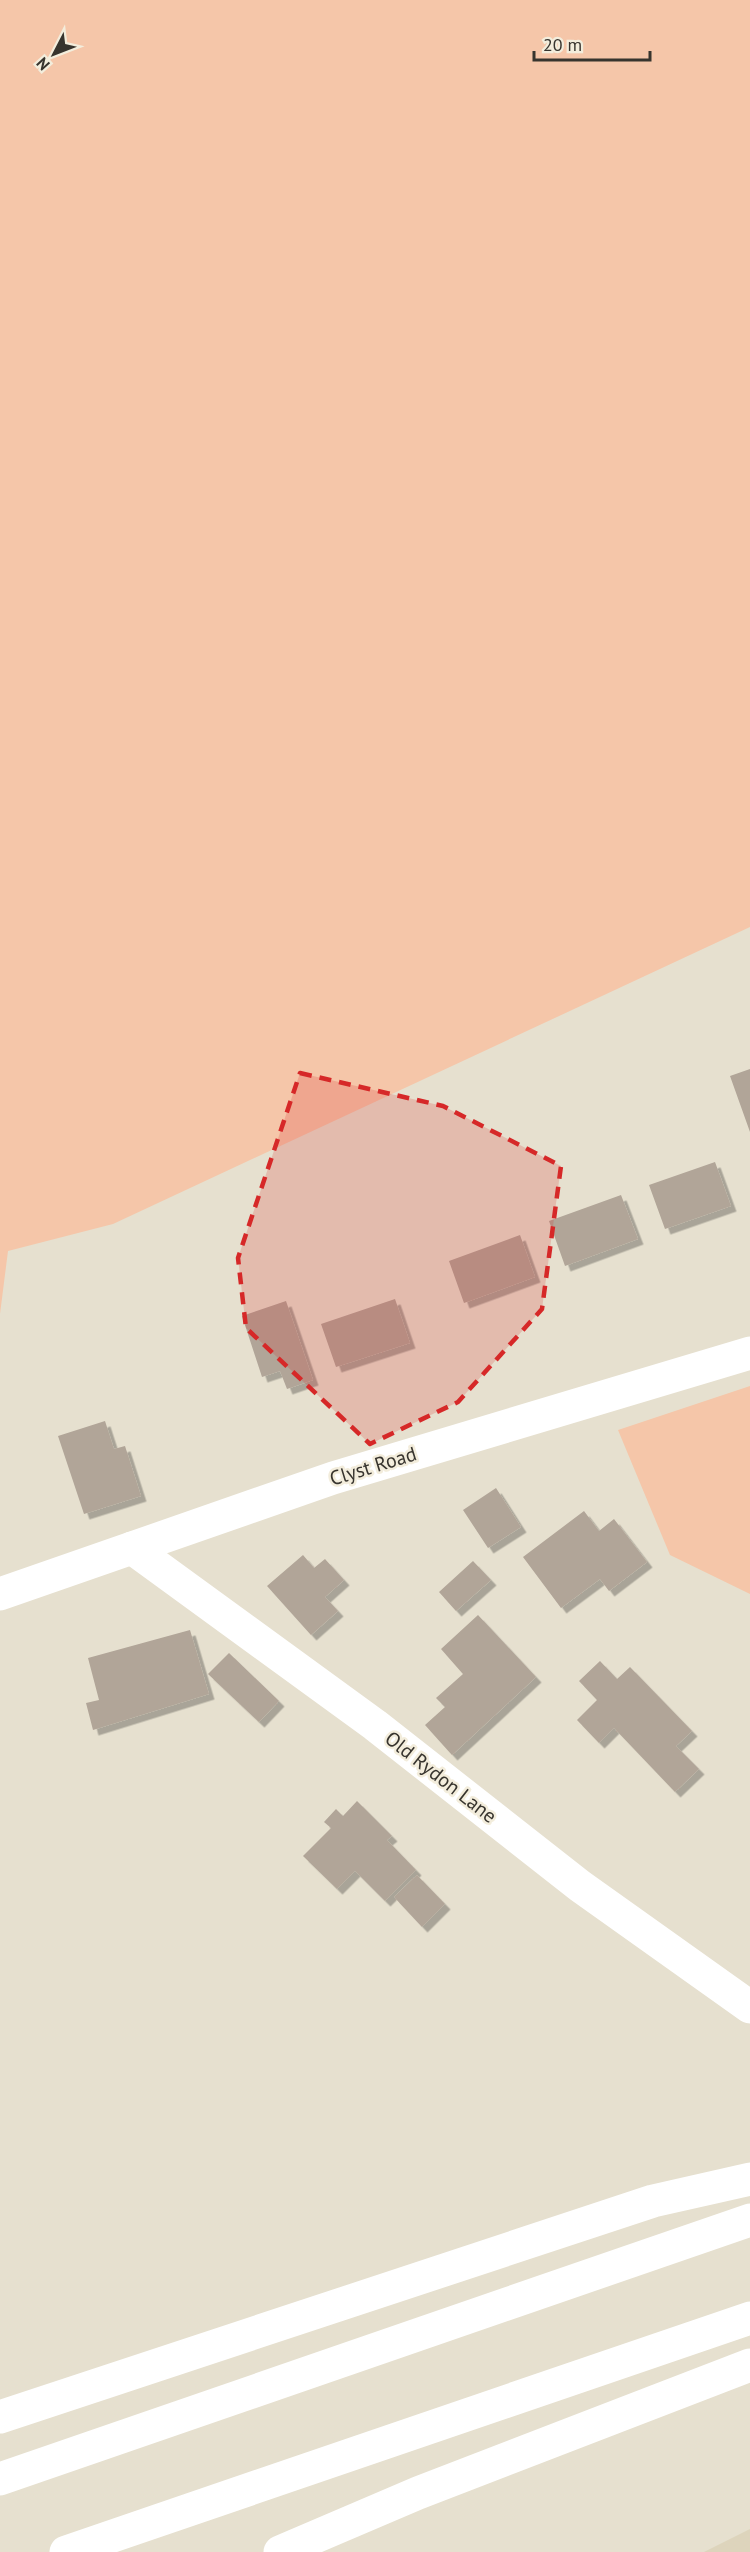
<svg xmlns="http://www.w3.org/2000/svg" width="750" height="2552" font-family="'PT Sans',sans-serif">
	<defs>
		<filter id="shadow"><feDropShadow dx="5.5" dy="5.5" stdDeviation="0" flood-color="#0004"/></filter>
	</defs>
	<rect width="100%" height="100%" fill="#e6e0cf"/>
	<path fill="#ddd4bc" d="M 750,2529 L 750,2552 L 704,2552 Z"/>
	<path fill="#f5c6a9" d="M 0,0 L 750,0 L 750,927 L 113,1224 L 8,1251 L 0,1314 Z
		M 750,1386 L 750,1594 L 670,1555 L 618,1430 Z"/>
	<path fill="#b1a598" filter="url(#shadow)" d="M 750,1069 L 750,1132 L 730,1076 Z
		M 715,1162 L 731,1206 L 665,1229 L 649,1185 Z
		M 621,1195 L 638,1239 L 565,1266 L 549,1221 Z
		M 520,1235 L 535,1277 L 464,1303 L 449,1261 Z
		M 395,1299 L 410,1343 L 336,1367 L 321,1324 Z
		M 286,1301 L 313,1380 L 287,1389 L 280,1371 L 262,1377 L 242,1316 Z
		M 105,1421 L 114,1449 L 125,1446 L 141,1496 L 84,1514 L 58,1436 Z
		M 496,1488 L 521,1527 L 488,1548 L 463,1510 Z
		M 584,1511 L 599,1531 L 614,1519 L 647,1562 L 609,1591 L 600,1579 L 561,1608 L 523,1557 Z
		M 303,1555 L 314,1568 L 325,1559 L 344,1580 L 325,1597 L 338,1611 L 311,1635 L 267,1586 Z
		M 473,1561 L 491,1580 L 456,1611 L 439,1592 Z
		M 478,1615 L 536,1677 L 452,1755 L 425,1725 L 445,1707 L 436,1698 L 463,1674 L 441,1649 Z
		M 190,1630 L 209,1694 L 93,1730 L 86,1703 L 99,1700 L 88,1658 Z
		M 229,1653 L 279,1701 L 259,1722 L 208,1674 Z
		M 600,1661 L 617,1679 L 630,1667 L 692,1731 L 676,1746 L 699,1769 L 675,1792 L 614,1728 L 599,1743 L 577,1720 L 597,1700 L 579,1681 Z
		M 357,1801 L 392,1836 L 387,1840 L 416,1870 L 385,1901 L 355,1871 L 337,1889 L 303,1856 L 331,1828 L 324,1822 L 336,1809 L 343,1816 Z
		M 417,1875 L 445,1904 L 422,1927 L 394,1897 Z"/>
	<g fill="none" stroke-linecap="round" stroke-linejoin="round">
		<path stroke="#fff" stroke-width="33" d="M 132,1548 L 375,1725 L 580,1886 L 750,2007"/>
		<path stroke="#fff" stroke-width="33" d="M 0,1594 L 333,1478 L 750,1353"/>
		<path stroke="#fff" stroke-width="33" d="M 0,2417 L 653,2201 L 750,2179
			M 0,2479 L 750,2220
			M 66,2552 L 750,2318
			M 280,2552 L 418,2493 L 750,2365"/>
	</g>
	<path fill="#d62828" fill-opacity="0.2" stroke="#d62828" stroke-width="4.5" stroke-dasharray="12 8" stroke-linejoin="round" d="M 300,1073 L 443,1106 L 561,1166 L 542,1309 L 458,1402 L 370,1444 L 246,1328 L 238,1258 Z"/>
	<g text-anchor="middle" stroke-width="5" stroke-linejoin="round" paint-order="stroke">
		<g font-size="20" fill="#37342e" stroke="#f3eddc">
			<text transform="translate(373 1466) rotate(-17)" y="7">Clyst Road</text>
			<text transform="translate(441 1777) rotate(38)" y="7">Old Rydon Lane</text>
		</g>
	</g>
	<g transform="translate(54 54) rotate(228)" stroke="#f3eddc" stroke-width="4.5" paint-order="stroke">
	<path d="M0-4.5L10 22L0 15L-10 22Z" fill="#37342e"/>
	<text y="-9" font-size="16" font-weight="bold" text-anchor="middle" fill="#37342e">N</text>
	</g>
	<path d="M534 51v9h116v-9" fill="none" stroke="#37342e" stroke-width="3"/>
	<text x="543" y="51" font-size="18" fill="#37342e" stroke="#f3eddc" stroke-width="4.5" paint-order="stroke">20 m</text>
</svg>
